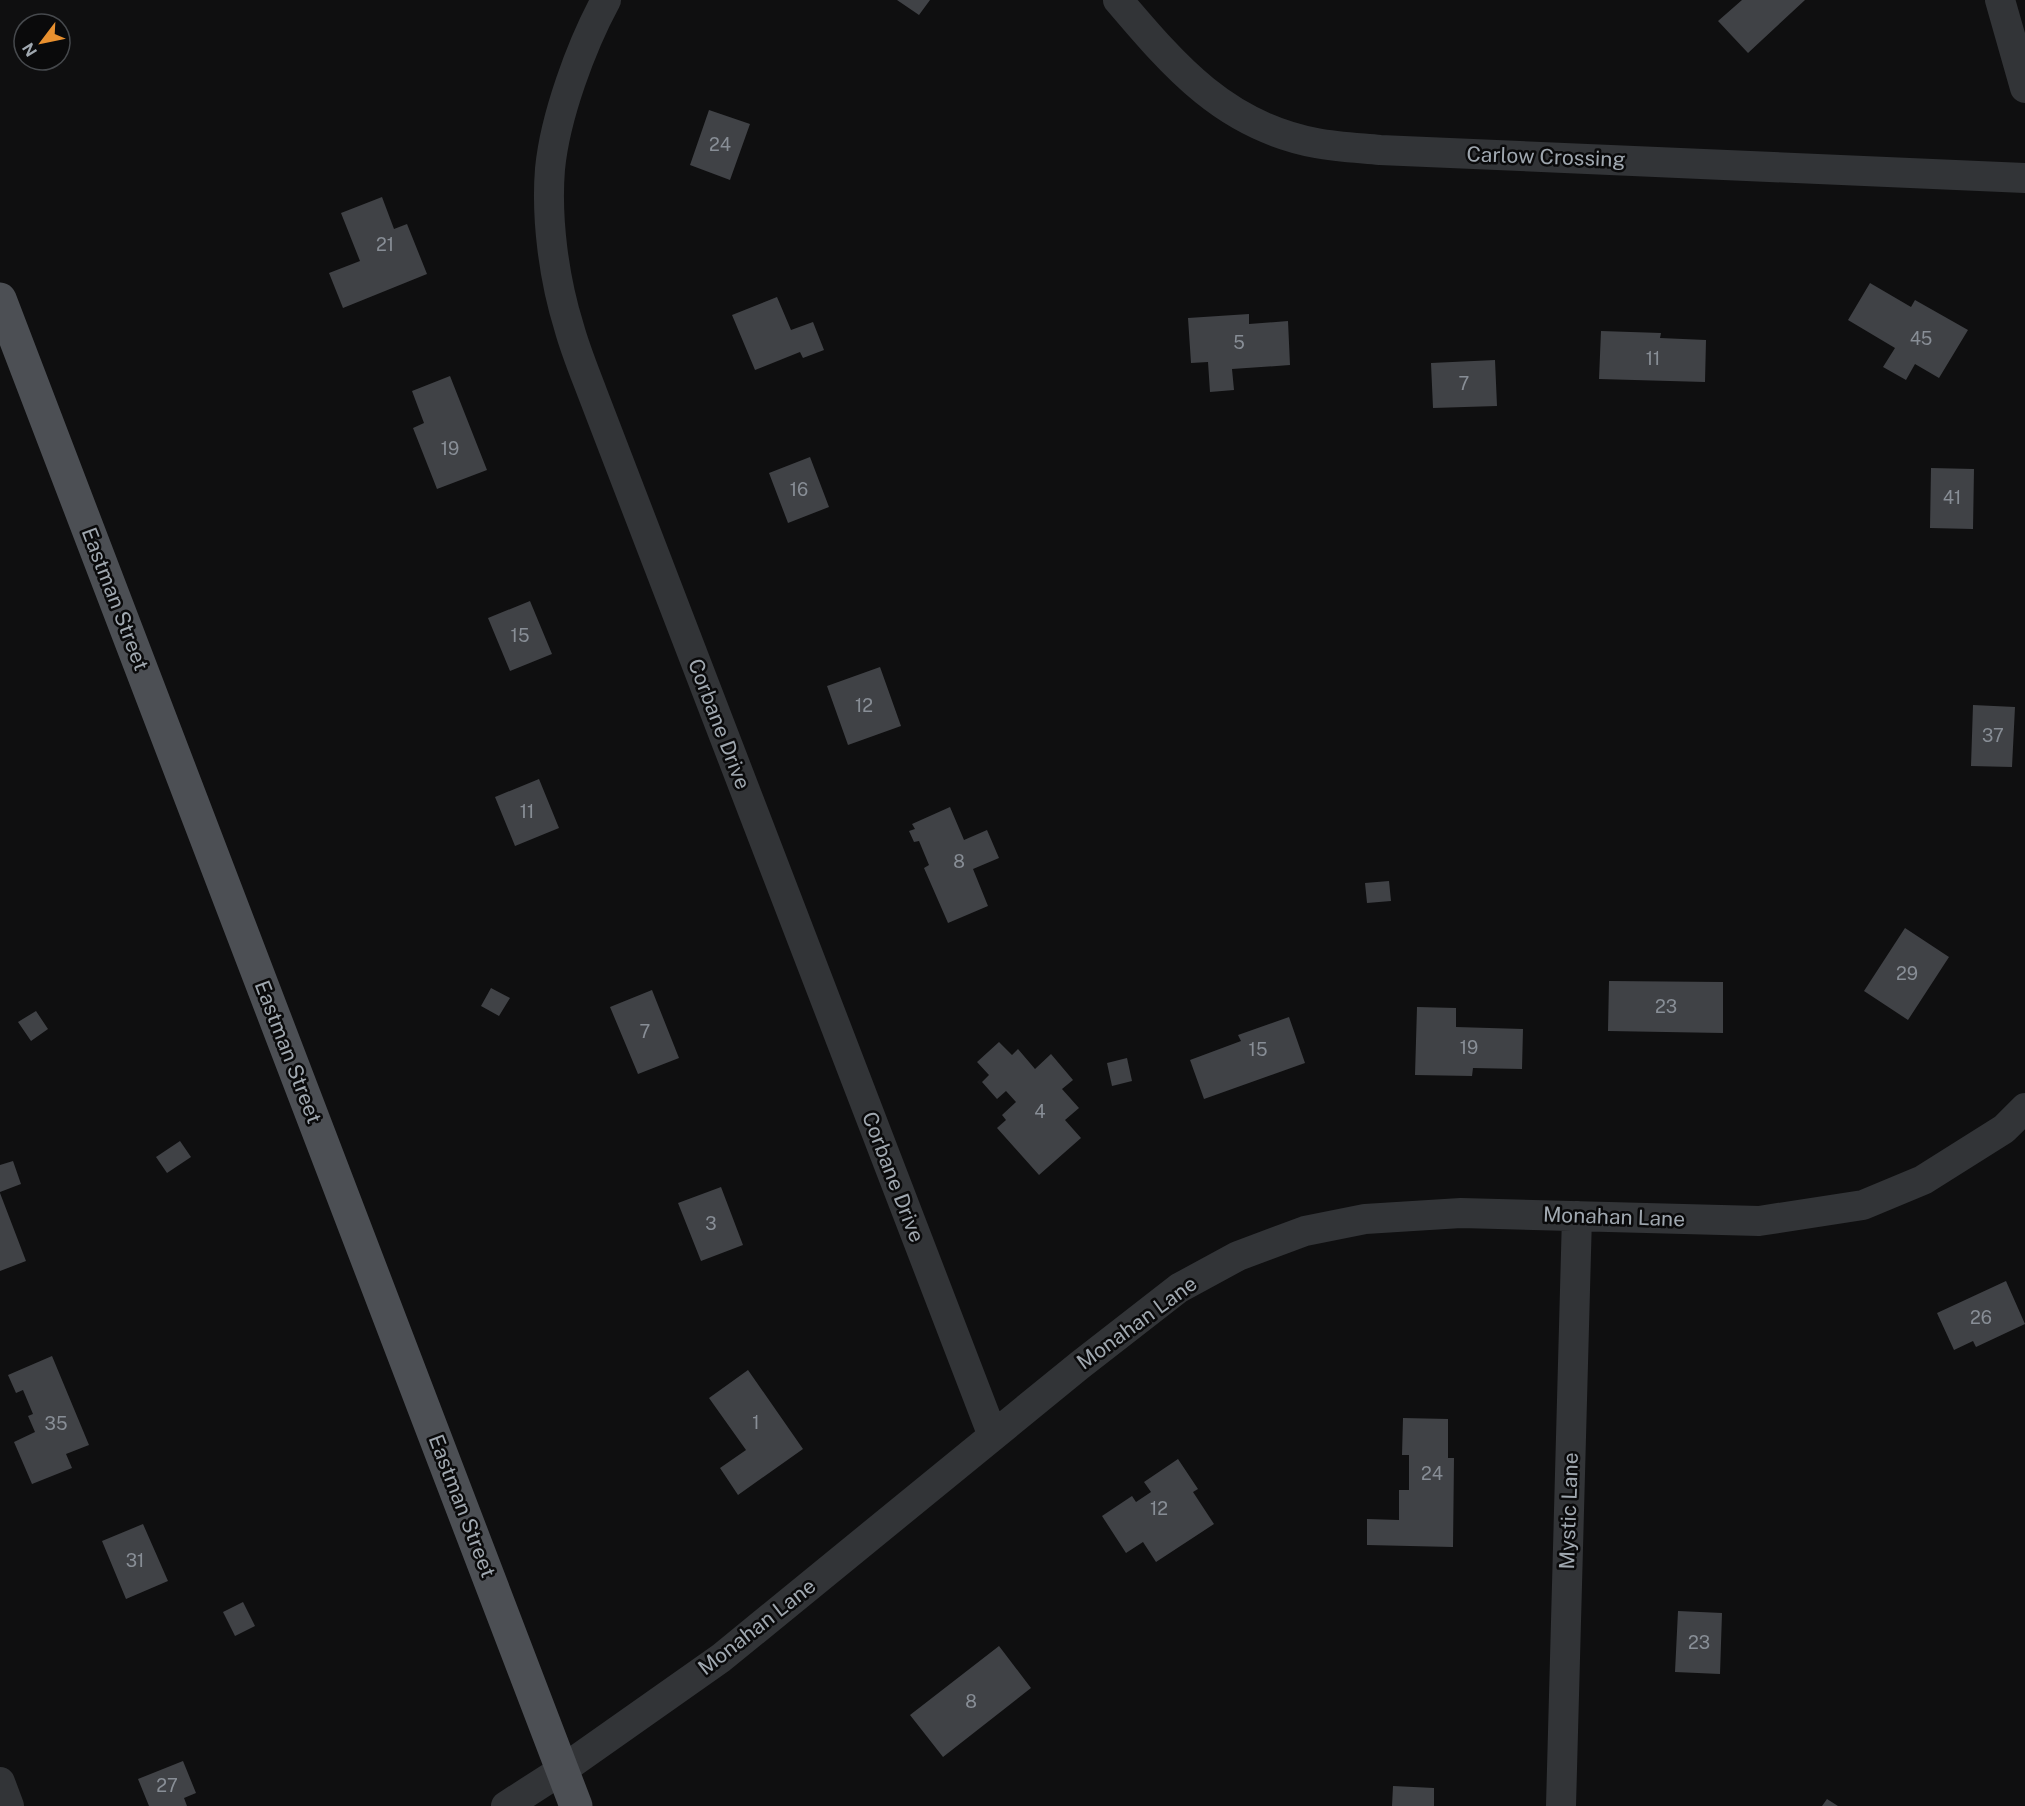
<svg xmlns="http://www.w3.org/2000/svg" width="2025" height="1806" font-family="'Public Sans',sans-serif">
	<rect width="100%" height="100%" fill="#0f0f10"/>
	<path fill="#404246" d="M 897,0 L 930,0 L 919,15 Z
		M 1742,0 L 1805,0 L 1748,53 L 1718,21 Z
		M 709,110 L 750,124 L 730,180 L 690,165 Z
		M 382,197 L 394,229 L 407,224 L 427,274 L 343,308 L 329,273 L 360,261 L 341,213 Z
		M 1870,283 L 1911,307 L 1915,300 L 1968,330 L 1939,378 L 1915,364 L 1906,380 L 1883,367 L 1895,348 L 1848,320 Z
		M 777,297 L 791,330 L 813,322 L 824,350 L 803,358 L 800,352 L 755,370 L 732,315 Z
		M 1249,314 L 1249,324 L 1288,321 L 1290,365 L 1232,369 L 1234,390 L 1210,392 L 1208,362 L 1191,363 L 1188,318 Z
		M 1601,331 L 1661,333 L 1660,338 L 1706,340 L 1705,382 L 1599,379 Z
		M 1495,360 L 1497,406 L 1433,408 L 1431,363 Z
		M 450,376 L 487,470 L 437,489 L 413,428 L 424,423 L 412,391 Z
		M 810,457 L 829,507 L 788,523 L 769,473 Z
		M 1931,468 L 1974,469 L 1973,529 L 1930,528 Z
		M 530,601 L 552,654 L 510,671 L 488,618 Z
		M 880,667 L 901,726 L 848,745 L 827,686 Z
		M 1973,705 L 2015,707 L 2012,767 L 1971,766 Z
		M 539,779 L 559,828 L 515,846 L 495,797 Z
		M 950,807 L 964,840 L 987,830 L 999,858 L 973,869 L 988,906 L 948,923 L 924,868 L 929,865 L 919,841 L 914,842 L 909,831 L 915,829 L 912,824 Z
		M 1389,881 L 1391,901 L 1367,903 L 1365,883 Z
		M 1905,928 L 1949,957 L 1908,1020 L 1864,991 Z
		M 1609,981 L 1723,982 L 1723,1033 L 1608,1031 Z
		M 491,988 L 510,998 L 499,1016 L 481,1006 Z
		M 652,990 L 679,1058 L 638,1074 L 610,1007 Z
		M 1417,1007 L 1456,1008 L 1456,1027 L 1523,1029 L 1522,1069 L 1473,1068 L 1472,1076 L 1415,1075 Z
		M 36,1011 L 48,1029 L 31,1041 L 18,1022 Z
		M 1289,1017 L 1305,1063 L 1204,1099 L 1190,1060 L 1241,1041 L 1238,1035 Z
		M 999,1042 L 1012,1055 L 1018,1049 L 1035,1069 L 1051,1054 L 1073,1080 L 1062,1089 L 1079,1108 L 1065,1120 L 1081,1138 L 1039,1175 L 997,1128 L 1006,1120 L 1002,1115 L 1016,1102 L 1006,1091 L 997,1099 L 982,1082 L 989,1075 L 977,1062 Z
		M 1127,1058 L 1132,1081 L 1112,1086 L 1107,1063 Z
		M 180,1141 L 191,1157 L 167,1173 L 156,1157 Z
		M 13,1161 L 21,1184 L 0,1192 L 0,1165 Z
		M 721,1187 L 743,1245 L 701,1261 L 678,1203 Z
		M 0,1193 L 26,1261 L 0,1271 Z
		M 2006,1281 L 2025,1324 L 1976,1347 L 1973,1341 L 1954,1350 L 1937,1313 Z
		M 52,1356 L 89,1445 L 66,1454 L 72,1468 L 32,1484 L 14,1442 L 35,1432 L 28,1416 L 33,1414 L 23,1390 L 16,1393 L 8,1375 Z
		M 748,1370 L 803,1449 L 738,1495 L 720,1468 L 746,1450 L 709,1398 Z
		M 1403,1418 L 1448,1419 L 1448,1458 L 1454,1458 L 1453,1547 L 1367,1545 L 1367,1519 L 1399,1520 L 1399,1490 L 1409,1490 L 1409,1455 L 1402,1455 Z
		M 1178,1459 L 1198,1489 L 1193,1492 L 1214,1524 L 1156,1562 L 1143,1542 L 1126,1553 L 1102,1516 L 1132,1496 L 1136,1502 L 1151,1492 L 1144,1482 Z
		M 143,1524 L 168,1581 L 126,1599 L 102,1541 Z
		M 243,1602 L 255,1626 L 235,1636 L 223,1612 Z
		M 1678,1611 L 1722,1613 L 1720,1674 L 1675,1672 Z
		M 999,1646 L 1031,1688 L 943,1757 L 910,1715 Z
		M 183,1761 L 196,1793 L 184,1798 L 187,1806 L 149,1806 L 138,1779 Z
		M 1393,1786 L 1434,1788 L 1434,1806 L 1392,1806 Z
		M 1827,1799 L 1838,1806 L 1822,1806 Z"/>
	<g fill="none" stroke-linecap="round" stroke-linejoin="round">
		<path stroke="#323437" stroke-width="30" d="M 606,0 C 581,46 555,117 550,169 C 546,219 554,279 569,327 C 575,349 584,371 592,392 L 993,1436
			M 1118,0 C 1175,67 1225,126 1316,143 C 1337,147 1359,148 1380,150 L 2025,178
			M 2000,0 L 2025,88
			M 0,1782 L 9,1806
			M 506,1806 L 562,1770 L 721,1658 L 1080,1365 L 1179,1288 L 1238,1256 L 1305,1231 L 1365,1219 L 1461,1213 L 1759,1221 L 1863,1205 L 1923,1180 L 2004,1129 L 2025,1108
			M 1561,1806 L 1577,1216"/>
		<path stroke="#4c4f54" stroke-width="33" d="M 0,299 L 576,1806"/>
	</g>
	<g text-anchor="middle" stroke-width="5" stroke-linejoin="round" paint-order="stroke">
		<g font-size="18" fill="#888e96">
			<text x="720" y="151">24</text>
			<text x="385" y="251">21</text>
			<text x="1921" y="345">45</text>
			<text x="1239" y="349">5</text>
			<text x="1653" y="365">11</text>
			<text x="1464" y="390">7</text>
			<text x="450" y="455">19</text>
			<text x="799" y="496">16</text>
			<text x="1952" y="504">41</text>
			<text x="520" y="642">15</text>
			<text x="864" y="712">12</text>
			<text x="1993" y="742">37</text>
			<text x="527" y="818">11</text>
			<text x="959" y="868">8</text>
			<text x="1907" y="980">29</text>
			<text x="1666" y="1013">23</text>
			<text x="645" y="1038">7</text>
			<text x="1469" y="1054">19</text>
			<text x="1258" y="1056">15</text>
			<text x="1040" y="1118">4</text>
			<text x="711" y="1230">3</text>
			<text x="1981" y="1324">26</text>
			<text x="756" y="1429">1</text>
			<text x="56" y="1430">35</text>
			<text x="1432" y="1480">24</text>
			<text x="1159" y="1515">12</text>
			<text x="135" y="1567">31</text>
			<text x="1699" y="1649">23</text>
			<text x="971" y="1708">8</text>
			<text x="167" y="1792">27</text>
		</g>
		<g font-size="21" fill="#a0a8b0" stroke="#0a0a0b">
			<text transform="translate(1546 157) rotate(2)" y="7">Carlow Crossing</text>
			<text transform="translate(115 599) rotate(69)" y="7">Eastman Street</text>
			<text transform="translate(719 724) rotate(69)" y="7">Corbane Drive</text>
			<text transform="translate(288 1052) rotate(69)" y="7">Eastman Street</text>
			<text transform="translate(893 1177) rotate(69)" y="7">Corbane Drive</text>
			<text transform="translate(1614 1217) rotate(2)" y="7">Monahan Lane</text>
			<text transform="translate(1137 1323) rotate(-36)" y="7">Monahan Lane</text>
			<text transform="translate(462 1506) rotate(69)" y="7">Eastman Street</text>
			<text transform="translate(1569 1511) rotate(-88)" y="7">Mystic Lane</text>
			<text transform="translate(757 1627) rotate(-38)" y="7">Monahan Lane</text>
		</g>
	</g>
	<g transform="translate(42 42) rotate(238)"><circle r="28" fill="#0a0a0b" stroke="#46494d" stroke-width="1.5"/>
	<path d="M0-4.5L10 22L0 15L-10 22Z" fill="#e8902f"/>
	<text y="-9" font-size="16" font-weight="bold" text-anchor="middle" fill="#a0a8b0">N</text>
	</g>
</svg>
